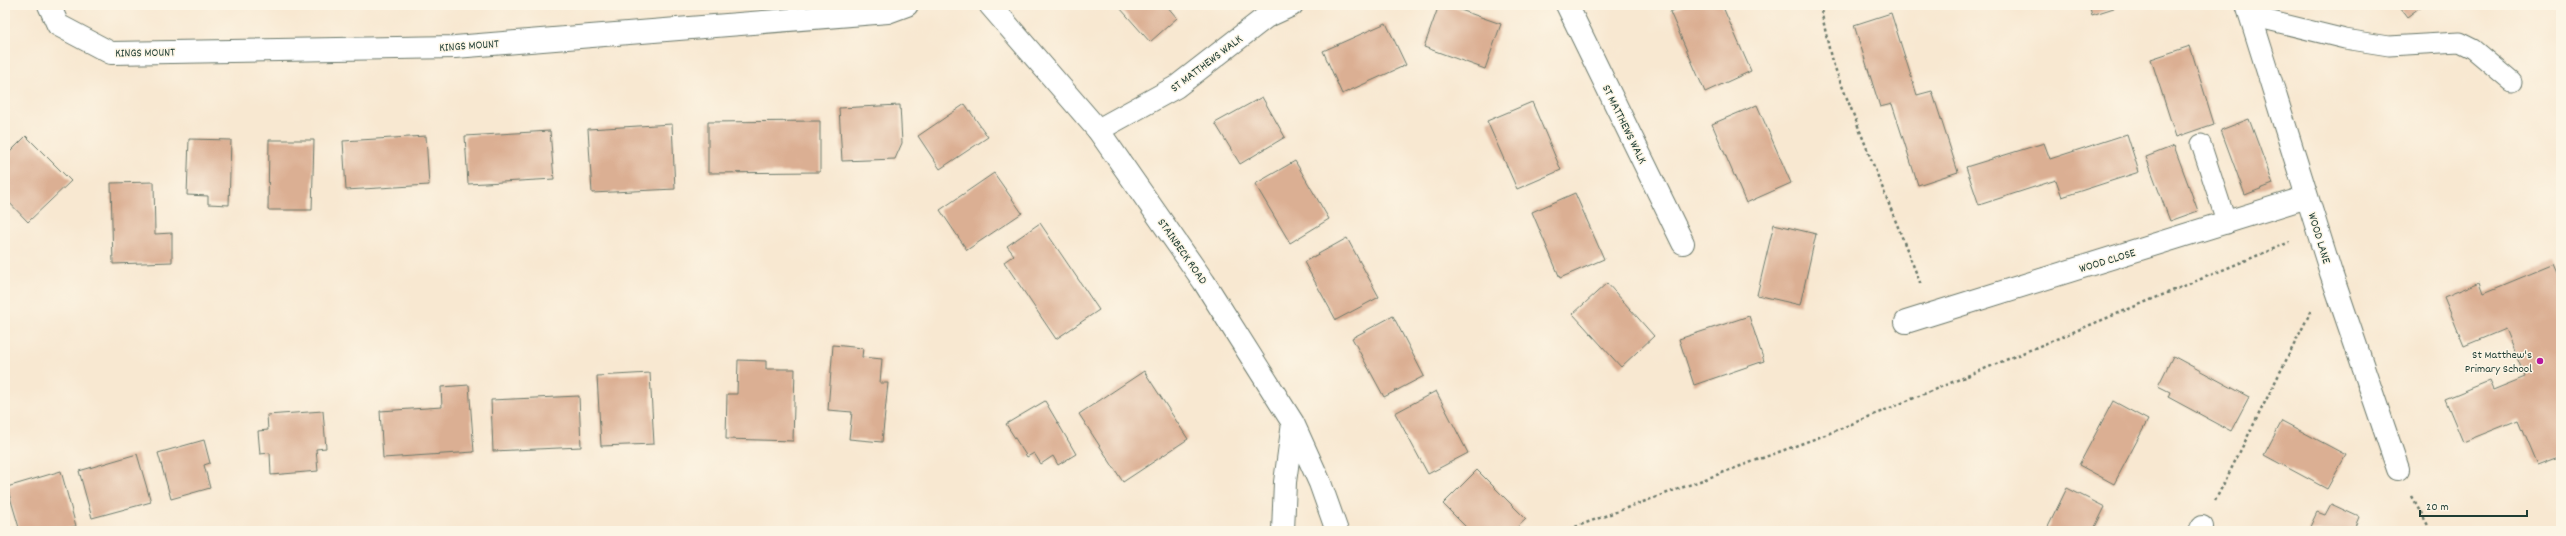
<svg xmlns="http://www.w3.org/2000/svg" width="2566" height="536" font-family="Dekko,sans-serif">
	<rect width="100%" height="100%" fill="#fcf5e5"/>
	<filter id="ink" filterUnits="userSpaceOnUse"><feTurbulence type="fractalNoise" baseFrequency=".025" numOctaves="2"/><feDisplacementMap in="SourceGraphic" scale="8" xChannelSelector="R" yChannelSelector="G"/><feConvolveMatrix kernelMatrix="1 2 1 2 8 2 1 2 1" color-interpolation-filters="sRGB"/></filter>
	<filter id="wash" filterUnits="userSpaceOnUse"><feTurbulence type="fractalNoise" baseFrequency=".012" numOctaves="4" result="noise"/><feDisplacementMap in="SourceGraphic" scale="16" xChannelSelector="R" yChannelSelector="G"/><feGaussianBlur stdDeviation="0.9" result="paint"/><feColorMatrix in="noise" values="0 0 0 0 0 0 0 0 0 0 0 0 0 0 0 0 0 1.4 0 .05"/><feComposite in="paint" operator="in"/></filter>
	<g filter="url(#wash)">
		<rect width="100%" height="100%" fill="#f8e8d1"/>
		<g id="blocks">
			<path fill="#dbaf93" d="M 1123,5 L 1166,5 L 1177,18 L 1150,42 L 1120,8 Z
				M 1439,5 L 1446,5 L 1501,24 L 1485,69 L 1424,47 Z
				M 1685,5 L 1722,5 L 1751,71 L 1705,92 L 1670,12 Z
				M 2089,5 L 2123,5 L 2092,15 Z
				M 2398,5 L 2423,5 L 2407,17 Z
				M 1891,13 L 1917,95 L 1932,91 L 1958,172 L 1918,185 L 1892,104 L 1880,107 L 1854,25 Z
				M 1386,23 L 1406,65 L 1342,94 L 1323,51 Z
				M 2190,46 L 2214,124 L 2176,137 L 2151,59 Z
				M 1262,97 L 1285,137 L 1240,164 L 1215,123 Z
				M 1532,102 L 1561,170 L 1517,189 L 1487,121 Z
				M 965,104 L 988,137 L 940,169 L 918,136 Z
				M 900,105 L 902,143 L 895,159 L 842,161 L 839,108 Z
				M 1757,105 L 1791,183 L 1746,203 L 1712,124 Z
				M 2249,119 L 2273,184 L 2245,195 L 2221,130 Z
				M 820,121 L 820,172 L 708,173 L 708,122 Z
				M 672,124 L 675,189 L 592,193 L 588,129 Z
				M 550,131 L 554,179 L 468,184 L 465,136 Z
				M 2127,134 L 2139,172 L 2062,197 L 2056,180 L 1979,205 L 1966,167 L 2044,143 L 2050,159 Z
				M 26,136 L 71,181 L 28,222 L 5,198 L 5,157 Z
				M 426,136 L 429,185 L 346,190 L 343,141 Z
				M 189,139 L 231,140 L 229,205 L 208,204 L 208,196 L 187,195 Z
				M 269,140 L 314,140 L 312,210 L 268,210 Z
				M 2174,146 L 2198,211 L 2170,221 L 2146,157 Z
				M 1295,161 L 1329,219 L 1290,243 L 1255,184 Z
				M 994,173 L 1022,213 L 967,250 L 940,210 Z
				M 154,182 L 155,234 L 172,233 L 172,262 L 113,264 L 111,183 Z
				M 1575,193 L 1604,259 L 1560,278 L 1532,212 Z
				M 1040,223 L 1099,310 L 1056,339 L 1004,262 L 1014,255 L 1007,246 Z
				M 1774,224 L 1816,234 L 1800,305 L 1757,295 Z
				M 1347,238 L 1379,297 L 1336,320 L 1304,262 Z
				M 2554,264 L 2561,280 L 2561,456 L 2537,465 L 2518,420 L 2463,442 L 2445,399 L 2489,381 L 2493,390 L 2525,377 L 2505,329 L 2464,346 L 2444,297 L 2480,282 L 2484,293 Z
				M 1607,283 L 1654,336 L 1621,367 L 1573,314 Z
				M 1393,316 L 1424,376 L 1384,397 L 1352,338 Z
				M 1749,316 L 1764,361 L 1694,385 L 1679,339 Z
				M 833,345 L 863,348 L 862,357 L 882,359 L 880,383 L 888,383 L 882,442 L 849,439 L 852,412 L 828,410 Z
				M 2173,356 L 2249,397 L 2231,431 L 2168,397 L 2170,392 L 2158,386 Z
				M 738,360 L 766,361 L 766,369 L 795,369 L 793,441 L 726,439 L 727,394 L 737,394 Z
				M 1144,371 L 1188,439 L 1123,482 L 1079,414 Z
				M 650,373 L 654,444 L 601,446 L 597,376 Z
				M 469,385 L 474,452 L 383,458 L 380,411 L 442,407 L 441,387 Z
				M 1436,391 L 1468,453 L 1428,474 L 1395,413 Z
				M 579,396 L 581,447 L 493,451 L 491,400 Z
				M 1045,401 L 1076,454 L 1058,465 L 1053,456 L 1041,464 L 1034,453 L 1027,457 L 1006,424 Z
				M 2113,401 L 2148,420 L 2114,484 L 2079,465 Z
				M 323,411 L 326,448 L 316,449 L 318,471 L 271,475 L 270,453 L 260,454 L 258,431 L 268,430 L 267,415 Z
				M 2282,421 L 2346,455 L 2327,489 L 2264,455 Z
				M 204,440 L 210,463 L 204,465 L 210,488 L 171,499 L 158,453 Z
				M 137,454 L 151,502 L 92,518 L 79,471 Z
				M 1477,470 L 1526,519 L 1513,531 L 1470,531 L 1443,504 Z
				M 61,471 L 76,526 L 58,531 L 20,531 L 7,487 Z
				M 2067,488 L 2105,507 L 2093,531 L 2046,531 Z
				M 2331,504 L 2359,517 L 2353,531 L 2308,531 L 2317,512 L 2325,515 Z"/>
		</g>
	</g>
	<g filter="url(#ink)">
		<use href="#blocks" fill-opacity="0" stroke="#6b796b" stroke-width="1"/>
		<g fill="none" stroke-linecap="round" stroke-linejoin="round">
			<defs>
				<path id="lane" d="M 2251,16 L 2345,39 L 2389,46 L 2459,42 L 2473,49 L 2512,82
					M 2201,144 L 2227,224"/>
				<path id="street" d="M 49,5 L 58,25 L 111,53 L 455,47 L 888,12 L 907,5
					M 1567,5 L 1683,243
					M 2247,5 L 2331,273 L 2398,469
					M 1098,130 L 1176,87 L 1266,17 L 1292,5
					M 1906,322 L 2307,197
					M 2200,531 L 2202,527"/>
				<path id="secondary" d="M 990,5 L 1098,130 L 1204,282 L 1293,423 L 1320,483 L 1337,531
					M 1283,531 L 1285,482 L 1293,423"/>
			</defs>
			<use href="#lane" stroke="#6b796b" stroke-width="21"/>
			<use href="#street" stroke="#6b796b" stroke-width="24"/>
			<use href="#secondary" stroke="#6b796b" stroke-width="24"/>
			<path stroke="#6b796b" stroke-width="2.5" stroke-dasharray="3 3" stroke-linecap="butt" d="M 1820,5 L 1831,58 L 1921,285
				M 2412,496 L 2431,531
				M 2215,501 L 2311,311
				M 1564,531 L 1825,435 L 2290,242"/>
			<use href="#lane" stroke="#fff" stroke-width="19"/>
			<use href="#street" stroke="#fff" stroke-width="22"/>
			<use href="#secondary" stroke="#fff" stroke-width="22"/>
		</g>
	</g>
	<circle fill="#b5179e" stroke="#fcf5e5" stroke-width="1.5" cx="2540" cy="361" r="4"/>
	<g text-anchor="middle" stroke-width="3" stroke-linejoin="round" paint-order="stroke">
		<g font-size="12" fill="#1f3d34" stroke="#fcf5e5">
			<text transform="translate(469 45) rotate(-4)" y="4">KINGS MOUNT</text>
			<text transform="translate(145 52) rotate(-1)" y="4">KINGS MOUNT</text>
			<text transform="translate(1206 63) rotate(-37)" y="4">ST MATTHEWS WALK</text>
			<text transform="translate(1625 124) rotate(64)" y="4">ST MATTHEWS WALK</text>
			<text transform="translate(2320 238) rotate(73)" y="4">WOOD LANE</text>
			<text transform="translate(1183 251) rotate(55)" y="4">STAINBECK ROAD</text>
			<text transform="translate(2107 260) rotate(-17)" y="4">WOOD CLOSE</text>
		</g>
		<g font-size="12" fill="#1f3d34" stroke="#fcf5e5" text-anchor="end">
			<text x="2532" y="358">St Matthew's<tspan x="2532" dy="14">Primary School</tspan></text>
		</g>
	</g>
	<rect width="2566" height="536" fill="none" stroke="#fcf5e5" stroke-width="20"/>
	<path d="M2420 510v6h107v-6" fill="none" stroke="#1f3d34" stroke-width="2"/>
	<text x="2426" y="510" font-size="12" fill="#1f3d34" stroke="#fcf5e5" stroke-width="3" paint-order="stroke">20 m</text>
</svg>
